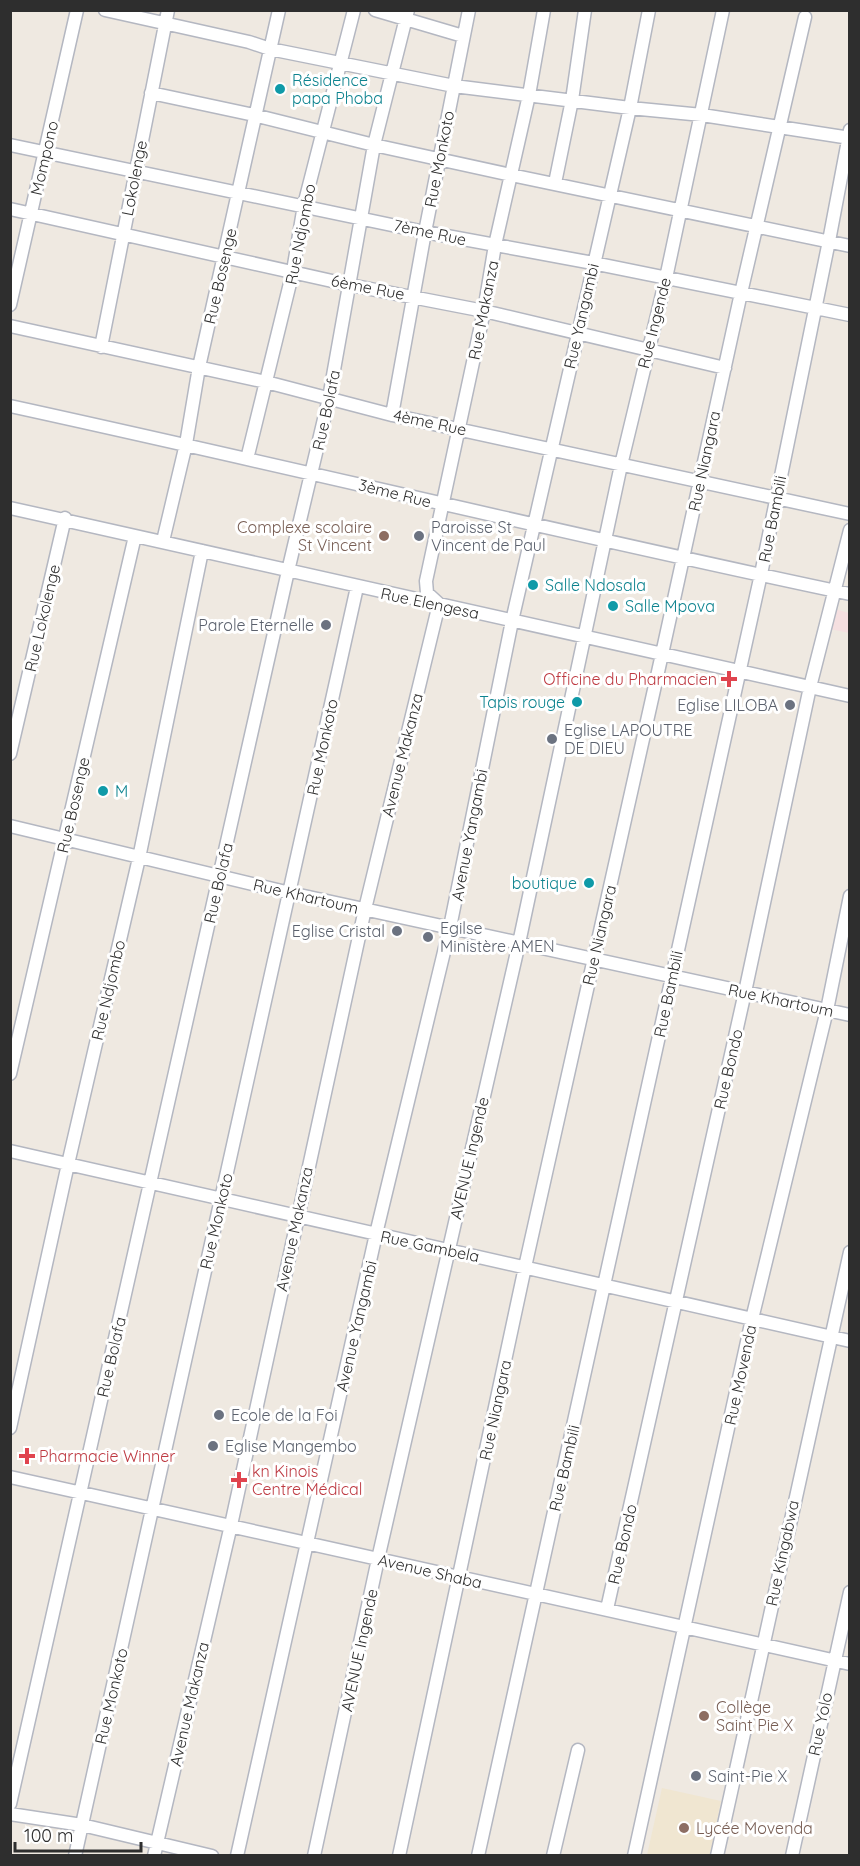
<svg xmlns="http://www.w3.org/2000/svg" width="860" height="1866" font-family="Quicksand,sans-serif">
	<rect width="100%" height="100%" fill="#efe9e1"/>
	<path fill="#f0e6d1" d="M 662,1788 L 721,1801 L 710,1855 L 647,1855 Z"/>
	<path fill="#f5dfe0" d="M 835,609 L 849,613 L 849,633 L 830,629 Z"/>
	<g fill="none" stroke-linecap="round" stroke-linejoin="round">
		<defs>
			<path id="minor" d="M 105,10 L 249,42 L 270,49 L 454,86 L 630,108 L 702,115 L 850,138
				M 375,10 L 463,36
				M 151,93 L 254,115 L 374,145 L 511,175 L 850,246
				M 10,145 L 425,232 L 593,263 L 850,315
				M 555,183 L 572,100 L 585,10
				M 10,209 L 350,285 L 484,311 L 725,368
				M 10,305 L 77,10
				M 10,326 L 266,382 L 392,415 L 850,514
				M 101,347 L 168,10
				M 10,406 C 290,467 569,535 850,594
				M 392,415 L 425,232 L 469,10
				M 247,459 L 293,271 L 304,205 L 354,10
				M 10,508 L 850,696
				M 163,541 L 186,444 L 199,367 L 279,10
				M 10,754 L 65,518
				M 10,826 L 290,893 L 850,1015
				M 10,1074 L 135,536
				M 10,1151 L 850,1341
				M 10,1428 L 68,1164 L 139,858 L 202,551
				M 10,1477 L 850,1664
				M 607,1609 L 745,992 L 810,687 L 850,530
				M 10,1804 L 288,571 L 329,398 L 374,145 L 408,10
				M 10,1814 L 82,1825 L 212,1856
				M 75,1856 L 357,587
				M 154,1856 L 231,1525 L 365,909 L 439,604 L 427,593 L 426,581 L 484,311 L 495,245 L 529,95 L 544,10
				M 237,1856 L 376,1234 L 450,927 L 512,621 L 630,108 L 649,10
				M 314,1856 L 378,1559 L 519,943 L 621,465 L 666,278 L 723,10
				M 399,1856 L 525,1267 L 662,654 L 741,293 L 805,17
				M 478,1856 L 761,574 L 829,241 L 850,130
				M 553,1856 L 578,1750
				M 634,1856 L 752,1319 L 827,1010 L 850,896
				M 717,1856 L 850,1252
				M 792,1856 L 850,1592"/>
		</defs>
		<use href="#minor" stroke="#b4b7c1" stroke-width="15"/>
		<use href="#minor" stroke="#fff" stroke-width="12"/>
	</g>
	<g fill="#0f9aa8" stroke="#fff" stroke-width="2">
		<circle cx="280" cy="89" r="6"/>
		<circle cx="533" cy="585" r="6"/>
		<circle cx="613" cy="606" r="6"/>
		<circle cx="577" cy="702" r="6"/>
		<circle cx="103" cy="791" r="6"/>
		<circle cx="589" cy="883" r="6"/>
	</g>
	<g fill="#8d6e63" stroke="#fff" stroke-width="2">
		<circle cx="384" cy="536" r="6"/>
		<circle cx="704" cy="1716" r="6"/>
		<circle cx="684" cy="1828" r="6"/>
	</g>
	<g fill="#6b7280" stroke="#fff" stroke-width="2">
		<circle cx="419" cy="536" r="6"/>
		<circle cx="326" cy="625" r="6"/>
		<circle cx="790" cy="705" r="6"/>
		<circle cx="552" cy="739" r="6"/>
		<circle cx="397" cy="931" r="6"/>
		<circle cx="428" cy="937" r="6"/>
		<circle cx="219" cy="1415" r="6"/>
		<circle cx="213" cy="1446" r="6"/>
		<circle cx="696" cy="1776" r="6"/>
	</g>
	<g fill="#e0444e" stroke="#fff" stroke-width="2">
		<path d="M726 670h6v6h6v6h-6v6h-6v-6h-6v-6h6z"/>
		<path d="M24 1447h6v6h6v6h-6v6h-6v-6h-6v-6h6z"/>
		<path d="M236 1471h6v6h6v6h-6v6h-6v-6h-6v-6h6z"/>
	</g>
	<g text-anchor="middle" stroke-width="6" stroke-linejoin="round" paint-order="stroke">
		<g font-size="16" fill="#0d838f" stroke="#fff" text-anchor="start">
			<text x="292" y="86">Résidence<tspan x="292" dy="18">papa Phoba</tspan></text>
			<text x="545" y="591">Salle Ndosala</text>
			<text x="625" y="612">Salle Mpova</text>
			<text x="565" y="708" text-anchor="end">Tapis rouge</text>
			<text x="115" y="797">M</text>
			<text x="577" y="889" text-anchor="end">boutique</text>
		</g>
		<g font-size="16" fill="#2e2e2e" stroke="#fff">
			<text transform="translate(44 158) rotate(-77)" y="6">Mompono</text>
			<text transform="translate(439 159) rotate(-79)" y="6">Rue Monkoto</text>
			<text transform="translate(134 178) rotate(-79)" y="6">Lokolenge</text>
			<text transform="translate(430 232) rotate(12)" y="6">7ème Rue</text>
			<text transform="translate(300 234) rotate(-79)" y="6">Rue Ndjombo</text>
			<text transform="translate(220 276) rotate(-77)" y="6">Rue Bosenge</text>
			<text transform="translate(368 287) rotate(11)" y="6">6ème Rue</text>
			<text transform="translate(483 310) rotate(-79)" y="6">Rue Makanza</text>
			<text transform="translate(581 316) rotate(-77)" y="6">Rue Yangambi</text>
			<text transform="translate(654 323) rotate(-76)" y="6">Rue Ingende</text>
			<text transform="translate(326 410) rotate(-78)" y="6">Rue Bolafa</text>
			<text transform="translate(430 422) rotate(12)" y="6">4ème Rue</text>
			<text transform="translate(704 461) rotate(-78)" y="6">Rue Niangara</text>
			<text transform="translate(395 493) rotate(14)" y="6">3ème Rue</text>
			<text transform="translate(772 519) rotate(-79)" y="6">Rue Bambili</text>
			<text transform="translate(430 603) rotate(12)" y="6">Rue Elengesa</text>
			<text transform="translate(42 618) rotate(-77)" y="6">Rue Lokolenge</text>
			<text transform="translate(322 747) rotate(-78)" y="6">Rue Monkoto</text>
			<text transform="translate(402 755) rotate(-76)" y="6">Avenue Makanza</text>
			<text transform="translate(73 805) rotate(-77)" y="6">Rue Bosenge</text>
			<text transform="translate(469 835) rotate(-79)" y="6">Avenue Yangambi</text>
			<text transform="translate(218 883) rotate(-77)" y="6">Rue Bolafa</text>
			<text transform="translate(306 896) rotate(13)" y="6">Rue Khartoum</text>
			<text transform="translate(599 935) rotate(-77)" y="6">Rue Niangara</text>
			<text transform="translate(108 990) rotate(-77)" y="6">Rue Ndjombo</text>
			<text transform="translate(668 994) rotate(-78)" y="6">Rue Bambili</text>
			<text transform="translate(781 1000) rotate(12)" y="6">Rue Khartoum</text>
			<text transform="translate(728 1069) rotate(-77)" y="6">Rue Bondo</text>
			<text transform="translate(469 1158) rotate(-77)" y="6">AVENUE Ingende</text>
			<text transform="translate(216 1221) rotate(-77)" y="6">Rue Monkoto</text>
			<text transform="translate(294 1229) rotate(-78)" y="6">Avenue Makanza</text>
			<text transform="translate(430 1246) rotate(12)" y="6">Rue Gambela</text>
			<text transform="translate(356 1326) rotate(-77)" y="6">Avenue Yangambi</text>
			<text transform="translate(111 1357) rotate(-77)" y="6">Rue Bolafa</text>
			<text transform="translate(740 1375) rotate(-78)" y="6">Rue Movenda</text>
			<text transform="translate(495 1410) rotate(-78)" y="6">Rue Niangara</text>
			<text transform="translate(564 1468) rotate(-77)" y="6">Rue Bambili</text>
			<text transform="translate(622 1544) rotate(-77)" y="6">Rue Bondo</text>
			<text transform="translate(782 1553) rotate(-78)" y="6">Rue Kingabwa</text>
			<text transform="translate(430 1571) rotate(13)" y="6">Avenue Shaba</text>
			<text transform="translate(359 1650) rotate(-78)" y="6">AVENUE Ingende</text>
			<text transform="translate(111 1696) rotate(-77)" y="6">Rue Monkoto</text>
			<text transform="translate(189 1704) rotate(-77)" y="6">Avenue Makanza</text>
			<text transform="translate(820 1724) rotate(-78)" y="6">Rue Yolo</text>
		</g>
		<g font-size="16" fill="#785e54" stroke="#fff" text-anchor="start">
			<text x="372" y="533" text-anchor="end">Complexe scolaire<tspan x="372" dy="18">St Vincent</tspan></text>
			<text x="716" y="1713">Collège<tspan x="716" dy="18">Saint Pie X</tspan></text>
			<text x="696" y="1834">Lycée Movenda</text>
		</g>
		<g font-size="16" fill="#5b616d" stroke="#fff" text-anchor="start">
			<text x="431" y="533">Paroisse St<tspan x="431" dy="18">Vincent de Paul</tspan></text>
			<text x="314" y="631" text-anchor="end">Parole Eternelle</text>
			<text x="778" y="711" text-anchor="end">Eglise LILOBA</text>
			<text x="564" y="736">Eglise LAPOUTRE<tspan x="564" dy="18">DE DIEU</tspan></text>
			<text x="440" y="934">Egilse<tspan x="440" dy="18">Ministère AMEN</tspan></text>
			<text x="385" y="937" text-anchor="end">Eglise Cristal</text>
			<text x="231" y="1421">Ecole de la Foi</text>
			<text x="225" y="1452">Eglise Mangembo</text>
			<text x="708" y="1782">Saint-Pie X</text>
		</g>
		<g font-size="16" fill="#be3a42" stroke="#fff" text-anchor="start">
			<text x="717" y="685" text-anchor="end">Officine du Pharmacien</text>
			<text x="39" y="1462">Pharmacie Winner</text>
			<text x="252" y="1477">kn Kinois<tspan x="252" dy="18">Centre Médical</tspan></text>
		</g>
	</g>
	<rect width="860" height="1866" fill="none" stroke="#2e2e2e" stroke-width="24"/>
	<path d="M15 1842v9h126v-9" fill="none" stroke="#2e2e2e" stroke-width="3"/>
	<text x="24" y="1842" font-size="18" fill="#2e2e2e" stroke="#ffffff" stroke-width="4.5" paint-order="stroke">100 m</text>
</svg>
